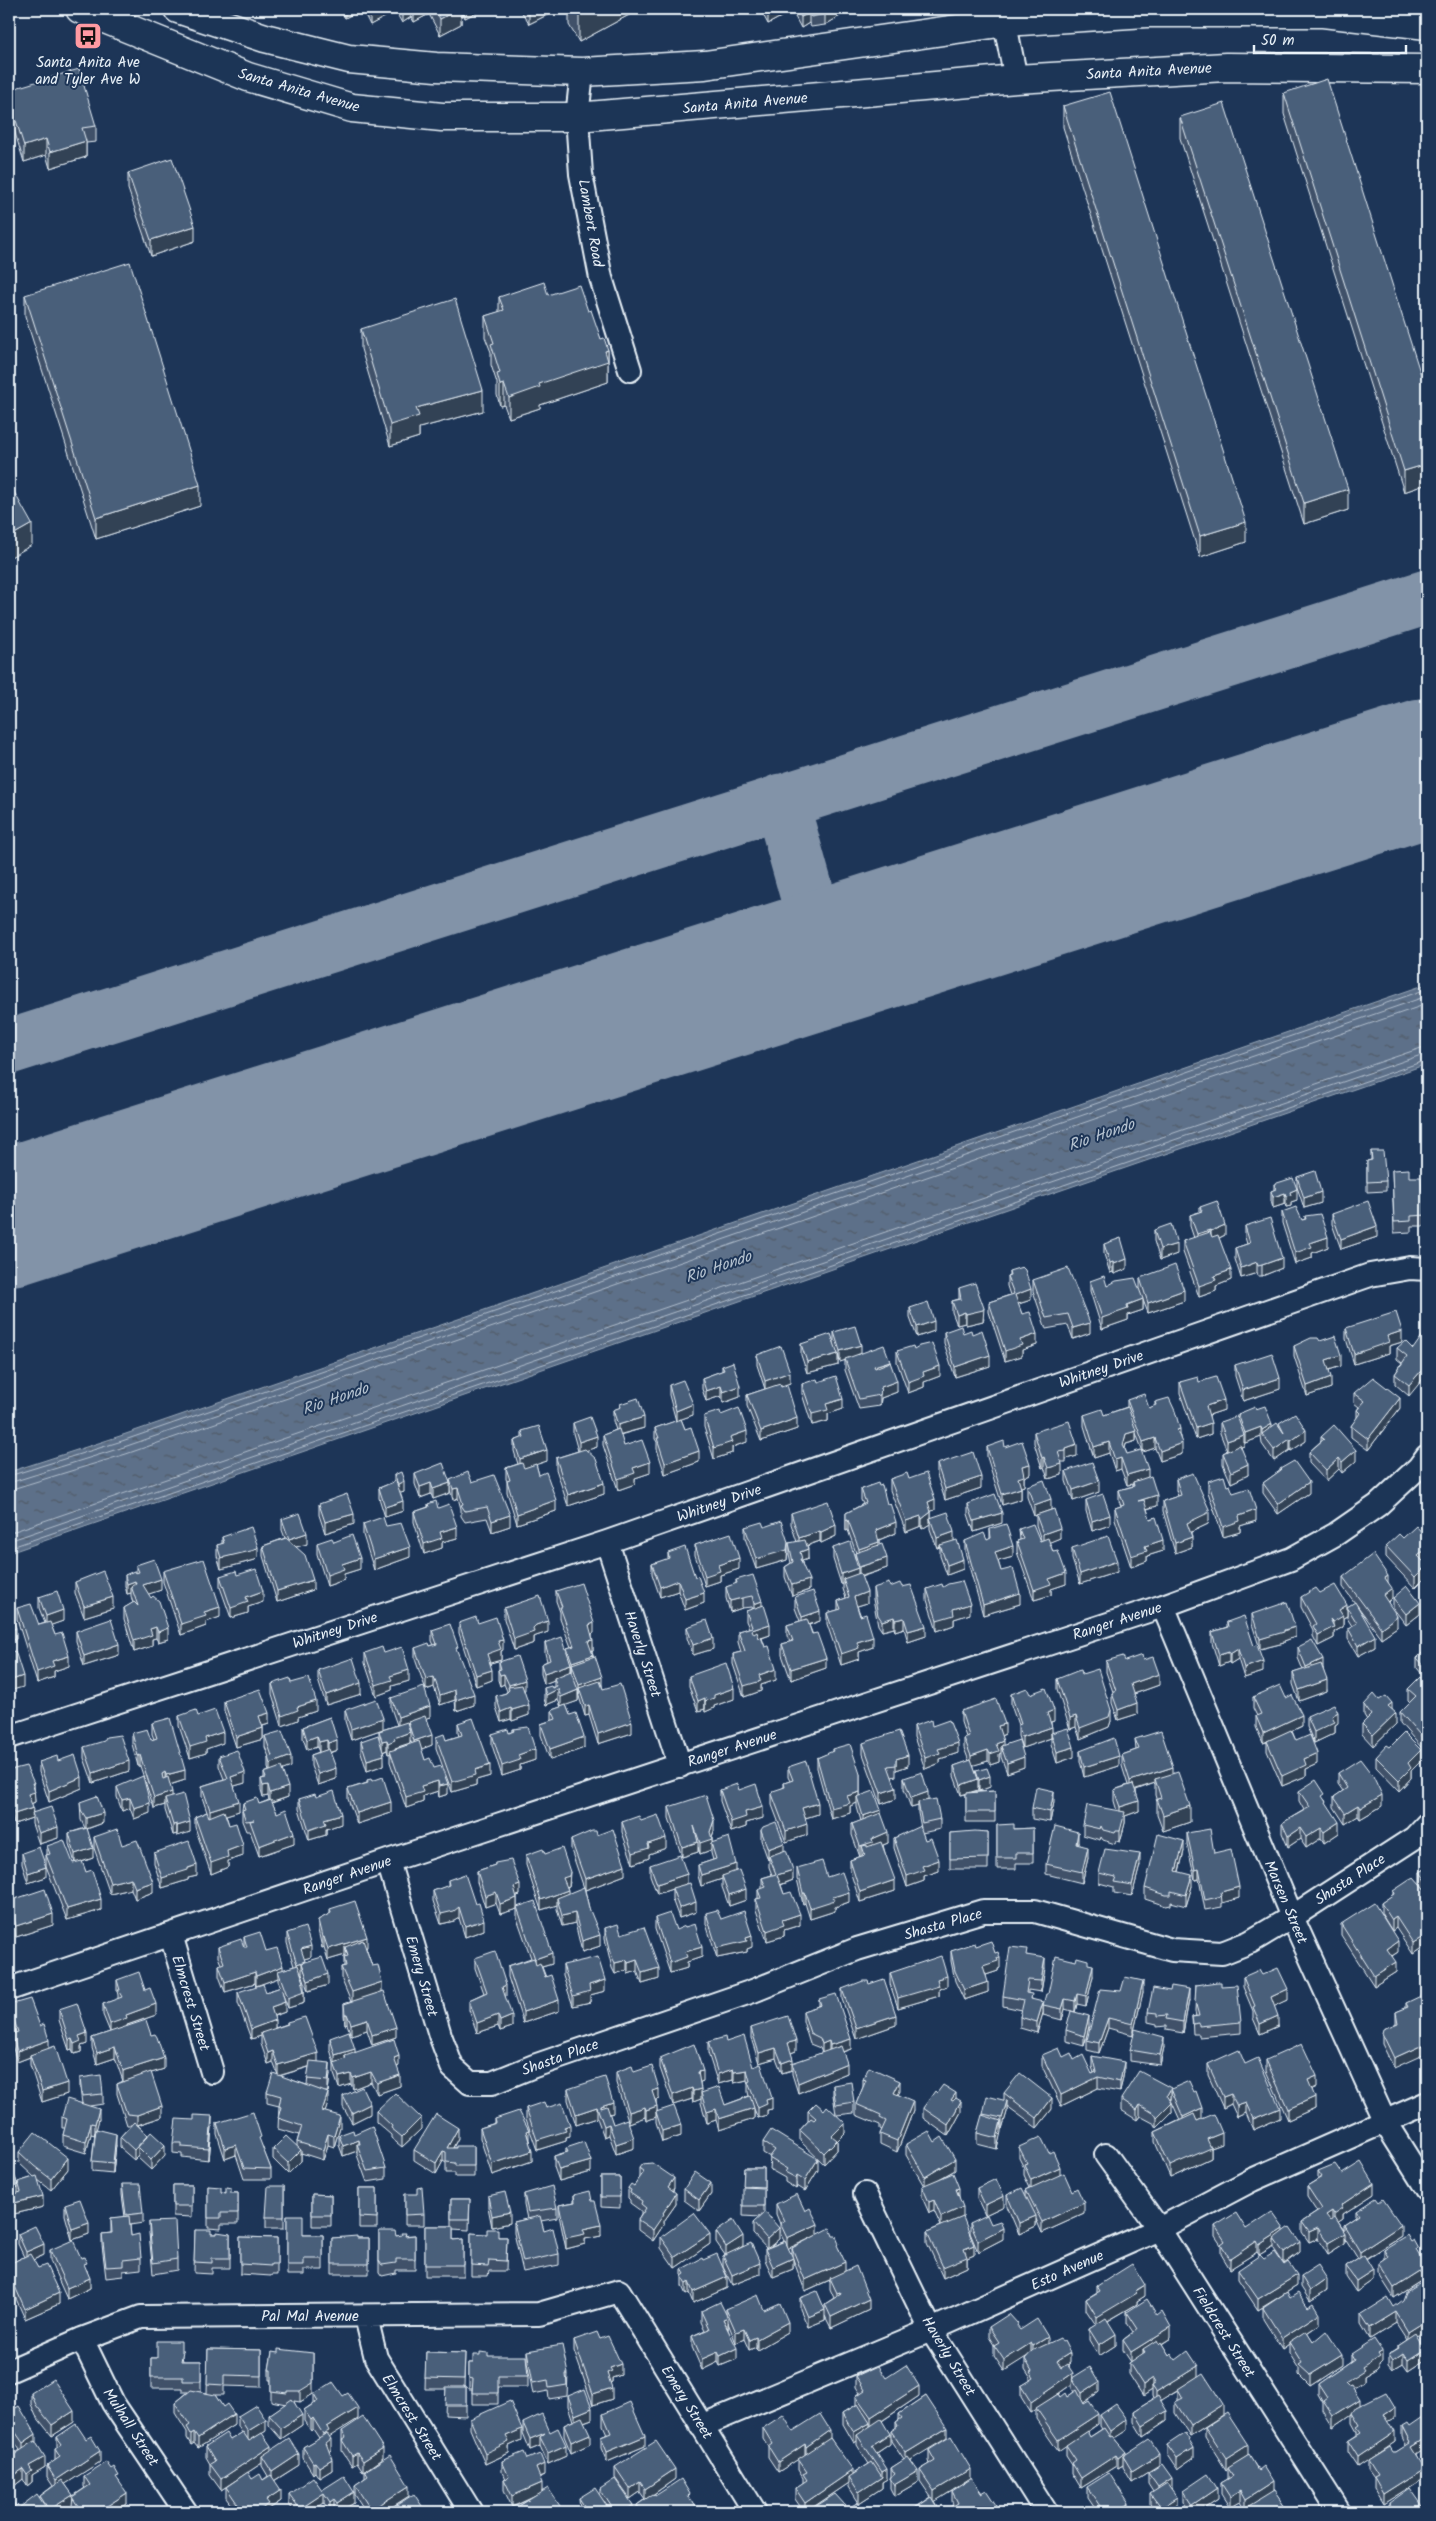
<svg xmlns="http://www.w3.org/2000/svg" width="1436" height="2521" font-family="Kalam,sans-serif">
	<defs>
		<pattern id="water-ripples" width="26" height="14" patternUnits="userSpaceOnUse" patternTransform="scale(1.25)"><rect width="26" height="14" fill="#5d7089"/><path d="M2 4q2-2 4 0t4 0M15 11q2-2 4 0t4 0" fill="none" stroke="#505a66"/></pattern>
	</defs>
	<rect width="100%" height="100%" fill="#1d3557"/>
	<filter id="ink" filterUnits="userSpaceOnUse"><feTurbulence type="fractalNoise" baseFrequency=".02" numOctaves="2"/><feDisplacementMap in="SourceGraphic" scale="10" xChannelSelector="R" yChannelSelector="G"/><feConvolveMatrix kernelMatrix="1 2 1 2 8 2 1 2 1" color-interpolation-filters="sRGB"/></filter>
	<g filter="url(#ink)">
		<path fill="url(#water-ripples)" stroke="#95a4b5" d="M 1427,984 L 1427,1064 L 9,1553 L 9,1472 L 120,1436 Z"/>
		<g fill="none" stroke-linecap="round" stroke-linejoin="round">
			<path stroke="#b0bdcc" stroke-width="1" d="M 9,1476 L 122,1441 L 1427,989
				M 9,1483 L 124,1447 L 1427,996
				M 9,1490 L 126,1454 L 1427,1004
				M 9,1533 L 1427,1046
				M 9,1541 L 1427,1053
				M 9,1548 L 1427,1060"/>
			<path stroke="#8293a8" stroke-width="55" d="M 781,801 L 825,958
				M 9,1047 L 1427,597"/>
			<path stroke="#8293a8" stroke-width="138" d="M 9,1217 L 1427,767"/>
			<defs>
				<path id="minor" d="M 1002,9 L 1016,79
					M 582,72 L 577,117 L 581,174 L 601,278 L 630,370
					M 607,1542 L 680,1766
					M 1163,1606 L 1292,1917 L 1385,2122 L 1427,2189
					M 9,1737 L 607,1542 L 1370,1275 L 1410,1268 L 1427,1269
					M 388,1861 L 440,2035 L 452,2067 L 470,2083 L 492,2083 L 534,2066 L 753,1991 L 857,1949 L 983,1911 L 1035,1911 L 1172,1950 L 1222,1953 L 1250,1942 L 1292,1917 L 1414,1838 L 1427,1824
					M 171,1935 L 212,2072
					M 9,1989 L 388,1861 L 1163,1606 L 1291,1559 L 1336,1534 L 1378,1505 L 1419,1467 L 1427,1456
					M 1106,2155 L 1159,2229 L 1339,2512
					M 865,2194 L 931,2330 L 1046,2512
					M 366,2317 L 376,2358 L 471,2512
					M 82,2339 L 113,2403 L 186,2512
					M 9,2371 L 82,2339 L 141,2317 L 539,2314 L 619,2291 L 755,2512
					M 701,2426 L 931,2330 L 1159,2229 L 1252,2180 L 1427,2103"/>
				<path id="major" d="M 80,9 L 248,77 L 352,108 L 442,117 L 577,117 L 1016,79 L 1226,67 L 1427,69
					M 178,9 L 265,38 L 349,59 L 436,67 L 582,72 L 705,65 L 1006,22 L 1146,13 L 1323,13 L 1427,25"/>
			</defs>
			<use href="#minor" stroke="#e8f1f8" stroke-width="26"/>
			<use href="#major" stroke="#e8f1f8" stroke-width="31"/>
			<use href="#minor" stroke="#1d3557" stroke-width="22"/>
			<use href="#major" stroke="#1d3557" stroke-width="28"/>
		</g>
		<path fill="#3f5169" stroke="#e8f1f8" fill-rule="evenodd" d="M 339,9 L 483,9 L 465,18 L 461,9 L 461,24 L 440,35 L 429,14 L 414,22 L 411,17 L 402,23 L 394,9 L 394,12 L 370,25 L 362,9 L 345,18 Z
			M 520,9 L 551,9 L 551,13 L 529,24 Z
			M 569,9 L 640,9 L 579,42 L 569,25 Z
			M 760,9 L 840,9 L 840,16 L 825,25 L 811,27 L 809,23 L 801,28 L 793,13 L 788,13 L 768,24 Z
			M 9,90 L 96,126 L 96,142 L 86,143 L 86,157 L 50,168 L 46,155 L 24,162 L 9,114 Z
			M 1284,93 L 1427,394 L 1427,484 L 1404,492 L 1284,114 Z
			M 1063,106 L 1246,542 L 1200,557 L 1063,127 Z
			M 1180,117 L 1348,510 L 1304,524 L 1180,138 Z
			M 128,173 L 195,241 L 151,256 L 128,189 Z
			M 25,295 L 200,506 L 96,539 L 25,316 Z
			M 548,295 L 588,311 L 601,339 L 608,350 L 608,382 L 540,405 L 540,408 L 509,418 L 504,405 L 500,406 L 497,395 L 497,383 L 491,365 L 491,352 L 485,337 L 485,316 L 499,312 L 499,297 Z
			M 361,329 L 483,411 L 419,428 L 419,437 L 390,446 L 361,349 Z
			M 1371,1151 L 1386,1181 L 1386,1191 L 1367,1192 L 1367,1161 L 1371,1160 Z
			M 1392,1170 L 1409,1177 L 1422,1191 L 1427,1191 L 1427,1226 L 1411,1226 L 1411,1232 L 1394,1233 Z
			M 1297,1177 L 1321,1203 L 1304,1208 L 1297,1187 Z
			M 1274,1184 L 1297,1200 L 1291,1202 L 1291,1206 L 1286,1207 L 1285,1204 L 1273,1208 L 1271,1201 L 1271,1191 L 1274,1190 Z
			M 1200,1207 L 1225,1235 L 1219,1238 L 1231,1280 L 1216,1286 L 1216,1291 L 1199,1297 L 1183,1252 L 1183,1241 L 1194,1238 L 1190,1226 L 1190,1215 L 1200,1212 Z
			M 1282,1212 L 1302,1220 L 1305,1219 L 1305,1216 L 1328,1247 L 1312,1253 L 1312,1258 L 1295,1264 L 1282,1223 Z
			M 1332,1214 L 1377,1237 L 1341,1249 L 1332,1224 Z
			M 1245,1226 L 1282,1268 L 1262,1276 L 1258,1276 L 1257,1273 L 1241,1278 L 1235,1259 L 1235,1248 L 1247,1244 L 1245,1237 Z
			M 1154,1230 L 1177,1254 L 1160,1260 L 1154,1241 Z
			M 1104,1244 L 1127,1269 L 1114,1274 L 1113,1272 L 1110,1273 L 1104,1254 Z
			M 1009,1271 L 1031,1300 L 1018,1304 L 1022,1314 L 1037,1345 L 1022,1350 L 1022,1356 L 1005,1361 L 989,1312 L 989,1302 L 1010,1295 L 1007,1286 L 1007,1276 L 1009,1275 Z
			M 1140,1278 L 1184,1301 L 1148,1313 L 1143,1300 L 1143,1310 L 1128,1315 L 1128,1320 L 1102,1329 L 1090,1291 L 1090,1281 L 1107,1286 L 1140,1289 Z
			M 1033,1280 L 1090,1333 L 1073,1339 L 1068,1325 L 1046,1329 L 1033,1291 Z
			M 959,1288 L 984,1319 L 983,1321 L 966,1325 L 965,1323 L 957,1325 L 952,1312 L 952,1301 L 959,1299 Z
			M 910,1308 L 934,1331 L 917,1337 L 910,1318 Z
			M 1346,1328 L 1402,1342 L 1389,1346 L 1389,1353 L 1354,1364 L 1346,1339 Z
			M 834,1332 L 861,1353 L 890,1362 L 897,1392 L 881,1398 L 880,1406 L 859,1409 L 845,1370 L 845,1360 L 840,1362 L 838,1354 L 838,1365 L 807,1373 L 801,1355 L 801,1344 L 834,1343 Z
			M 944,1332 L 972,1334 L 990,1366 L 955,1377 L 944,1343 Z
			M 1320,1341 L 1341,1366 L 1329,1370 L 1331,1388 L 1307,1396 L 1294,1356 L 1294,1346 Z
			M 1397,1348 L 1413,1349 L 1409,1396 L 1395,1384 L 1395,1374 L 1402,1363 L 1397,1359 Z
			M 914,1349 L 940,1376 L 924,1382 L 924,1387 L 908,1393 L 897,1362 L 897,1351 Z
			M 757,1355 L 790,1383 L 780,1386 L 797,1429 L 761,1441 L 747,1406 L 747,1395 L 765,1389 L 757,1365 Z
			M 1235,1365 L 1280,1389 L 1243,1401 L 1235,1376 Z
			M 722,1366 L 740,1397 L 723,1403 L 721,1396 L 706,1401 L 702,1389 L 702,1378 L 722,1371 Z
			M 818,1382 L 843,1409 L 828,1414 L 828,1421 L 812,1425 L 802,1394 L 802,1384 Z
			M 1180,1382 L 1199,1382 L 1224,1410 L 1209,1415 L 1211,1434 L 1196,1439 L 1180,1393 Z
			M 669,1385 L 693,1415 L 681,1419 L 685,1429 L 699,1462 L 665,1474 L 657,1449 L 657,1442 L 655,1439 L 655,1428 L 676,1421 L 669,1395 Z
			M 1354,1393 L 1400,1408 L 1368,1450 L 1351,1437 L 1351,1426 L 1357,1418 L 1357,1410 L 1359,1407 L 1354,1403 Z
			M 1127,1400 L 1149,1408 L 1155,1406 L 1155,1402 L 1180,1438 L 1182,1454 L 1160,1461 L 1155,1448 L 1143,1452 L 1136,1433 L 1136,1441 L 1126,1444 L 1125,1449 L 1127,1454 L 1148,1477 L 1157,1506 L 1147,1509 L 1150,1519 L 1163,1551 L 1147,1556 L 1147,1561 L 1131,1567 L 1115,1519 L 1115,1508 L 1121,1506 L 1119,1501 L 1119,1490 L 1133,1486 L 1133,1484 L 1127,1485 L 1121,1469 L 1115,1471 L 1109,1453 L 1094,1458 L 1084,1426 L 1084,1415 L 1104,1415 L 1127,1407 Z
			M 620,1404 L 644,1428 L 620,1435 L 624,1446 L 650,1473 L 635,1478 L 635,1484 L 618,1490 L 603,1445 L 603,1435 L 616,1430 L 613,1421 L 613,1410 L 620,1408 Z
			M 1256,1409 L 1272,1427 L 1279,1426 L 1279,1423 L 1306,1441 L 1291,1451 L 1290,1450 L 1274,1461 L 1262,1444 L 1261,1437 L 1245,1443 L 1244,1442 L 1244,1446 L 1241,1447 L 1248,1475 L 1231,1483 L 1223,1464 L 1223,1453 L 1227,1451 L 1220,1433 L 1220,1422 L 1238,1418 L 1238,1414 Z
			M 721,1415 L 747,1442 L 732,1447 L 732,1453 L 714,1459 L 704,1427 L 704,1416 Z
			M 573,1423 L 597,1447 L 586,1450 L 604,1494 L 568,1506 L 556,1469 L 556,1458 L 578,1451 L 573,1433 Z
			M 522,1431 L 547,1461 L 536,1464 L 539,1475 L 556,1511 L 517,1524 L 507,1492 L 507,1481 L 506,1479 L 506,1468 L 518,1464 L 514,1451 L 514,1441 L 522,1438 Z
			M 1034,1432 L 1077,1456 L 1066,1459 L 1066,1462 L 1061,1462 L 1062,1475 L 1048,1479 L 1044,1467 L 1042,1468 L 1034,1443 Z
			M 1321,1437 L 1356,1461 L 1342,1473 L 1339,1469 L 1326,1481 L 1309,1463 L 1309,1452 L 1321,1441 Z
			M 987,1447 L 1005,1447 L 1030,1474 L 1024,1477 L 1024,1486 L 1021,1487 L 1021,1499 L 1002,1505 L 987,1457 Z
			M 937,1464 L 981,1488 L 945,1500 L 937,1475 Z
			M 1280,1469 L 1309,1493 L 1278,1514 L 1263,1493 L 1263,1483 L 1280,1471 Z
			M 1066,1471 L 1099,1492 L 1073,1501 L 1066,1481 Z
			M 415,1474 L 450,1493 L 433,1499 L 431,1494 L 420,1498 L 415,1484 Z
			M 394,1475 L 404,1492 L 400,1493 L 403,1511 L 385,1517 L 379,1498 L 379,1488 L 394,1482 Z
			M 890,1479 L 909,1479 L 935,1510 L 931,1511 L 931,1518 L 954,1540 L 963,1569 L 947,1575 L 940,1556 L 940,1547 L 937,1548 L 930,1529 L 930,1524 L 922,1529 L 921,1526 L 906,1532 L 890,1490 Z
			M 1176,1479 L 1209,1520 L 1208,1524 L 1191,1532 L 1192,1547 L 1175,1553 L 1163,1511 L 1163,1501 L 1178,1496 L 1176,1490 Z
			M 450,1480 L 472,1482 L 510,1526 L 492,1532 L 487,1518 L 465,1522 L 461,1516 L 461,1509 L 458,1498 L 453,1500 L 450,1490 Z
			M 1208,1481 L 1227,1486 L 1256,1521 L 1240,1526 L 1240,1532 L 1223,1537 L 1208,1492 Z
			M 1027,1486 L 1051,1509 L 1060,1538 L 1049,1542 L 1066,1584 L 1051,1589 L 1051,1595 L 1034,1600 L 1017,1552 L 1017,1541 L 1020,1540 L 1019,1529 L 1040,1541 L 1041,1540 L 1036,1525 L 1036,1515 L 1034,1516 L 1027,1497 Z
			M 861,1489 L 887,1504 L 896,1533 L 879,1540 L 879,1545 L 887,1568 L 861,1577 L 867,1603 L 857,1606 L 873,1647 L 859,1652 L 859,1659 L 841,1665 L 827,1624 L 827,1613 L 838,1610 L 838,1601 L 846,1598 L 843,1589 L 843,1584 L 841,1584 L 833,1559 L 833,1548 L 855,1559 L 855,1553 L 856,1553 L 848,1530 L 846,1531 L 846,1513 L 863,1504 L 861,1500 Z
			M 1086,1500 L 1110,1525 L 1092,1531 L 1086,1511 Z
			M 319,1504 L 354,1524 L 325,1533 L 319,1515 Z
			M 428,1504 L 438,1508 L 457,1538 L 442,1542 L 442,1548 L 424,1554 L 414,1522 L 414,1512 L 428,1507 Z
			M 968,1504 L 1002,1523 L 974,1532 L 968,1514 Z
			M 1427,1510 L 1427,1532 L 1422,1527 L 1422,1516 Z
			M 791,1513 L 836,1536 L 821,1543 L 820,1541 L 807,1546 L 808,1559 L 802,1561 L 802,1563 L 809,1590 L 792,1596 L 785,1577 L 785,1567 L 791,1563 L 789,1554 L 789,1543 L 797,1542 L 791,1524 Z
			M 282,1519 L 307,1544 L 296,1547 L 313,1590 L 277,1602 L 263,1556 L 263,1546 L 285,1538 L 282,1530 Z
			M 363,1524 L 386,1526 L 410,1557 L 374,1570 L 363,1535 Z
			M 745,1527 L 764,1527 L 788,1553 L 787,1560 L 756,1569 L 745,1538 Z
			M 990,1529 L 1013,1557 L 998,1561 L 1001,1571 L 1020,1604 L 983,1615 L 965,1552 L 965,1541 L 987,1540 L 990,1539 Z
			M 222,1537 L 258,1557 L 255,1560 L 221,1569 L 217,1556 L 217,1545 L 222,1544 Z
			M 1403,1538 L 1427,1538 L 1427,1559 L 1424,1562 L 1427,1576 L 1415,1588 L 1386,1557 L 1386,1546 Z
			M 334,1542 L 360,1569 L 344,1574 L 344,1580 L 327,1586 L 317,1554 L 317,1543 Z
			M 695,1545 L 739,1569 L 720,1575 L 720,1581 L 705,1586 L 695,1555 Z
			M 1072,1548 L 1117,1572 L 1080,1584 L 1072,1559 Z
			M 668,1553 L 695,1577 L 704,1603 L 685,1610 L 678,1591 L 660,1597 L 652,1574 L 652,1564 L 668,1559 Z
			M 136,1565 L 161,1590 L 148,1594 L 168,1639 L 158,1642 L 156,1638 L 152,1639 L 152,1646 L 134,1652 L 124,1619 L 124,1608 L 133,1603 L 131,1596 L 131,1593 L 127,1594 L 125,1586 L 125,1575 L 136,1573 Z
			M 163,1571 L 220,1617 L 206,1622 L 206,1626 L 181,1635 L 163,1582 Z
			M 237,1575 L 263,1602 L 248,1607 L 248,1613 L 231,1618 L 220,1587 L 220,1576 Z
			M 1343,1577 L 1388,1582 L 1392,1598 L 1388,1602 L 1397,1627 L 1381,1638 L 1356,1604 L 1375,1647 L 1358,1656 L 1348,1639 L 1348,1628 L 1352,1626 L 1347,1618 L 1347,1607 L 1355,1603 L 1343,1587 Z
			M 736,1580 L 762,1606 L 770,1635 L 762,1638 L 776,1680 L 761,1685 L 761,1691 L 744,1697 L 733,1664 L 733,1654 L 741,1652 L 738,1642 L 738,1631 L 749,1628 L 746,1621 L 746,1611 L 753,1609 L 752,1607 L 742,1608 L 730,1612 L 726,1598 L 726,1587 L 736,1584 Z
			M 75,1582 L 113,1608 L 84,1617 L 75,1593 Z
			M 890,1587 L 902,1587 L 926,1636 L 908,1642 L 904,1628 L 895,1631 L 894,1628 L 882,1631 L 878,1625 L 873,1599 L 873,1588 Z
			M 943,1587 L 970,1614 L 954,1619 L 954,1625 L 937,1631 L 927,1600 L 927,1589 Z
			M 556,1591 L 594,1633 L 592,1634 L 593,1650 L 592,1651 L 603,1689 L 632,1733 L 598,1744 L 589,1715 L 585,1716 L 578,1693 L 578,1701 L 566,1705 L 570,1715 L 584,1748 L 550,1760 L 541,1735 L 541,1724 L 552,1720 L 552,1710 L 561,1707 L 558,1700 L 546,1705 L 544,1699 L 544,1688 L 554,1687 L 554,1680 L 544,1684 L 541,1674 L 541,1664 L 547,1661 L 545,1653 L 545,1643 L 567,1653 L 567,1648 L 571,1647 L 560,1618 L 560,1612 L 556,1601 Z
			M 1320,1593 L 1347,1616 L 1343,1618 L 1343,1627 L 1334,1632 L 1334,1638 L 1318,1646 L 1313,1636 L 1313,1630 L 1301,1607 L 1301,1597 Z
			M 39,1597 L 63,1621 L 51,1625 L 55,1635 L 69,1666 L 54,1671 L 54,1677 L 37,1683 L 17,1619 L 17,1608 L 39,1625 L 45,1623 L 39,1608 Z
			M 795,1597 L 820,1621 L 809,1625 L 826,1668 L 791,1680 L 782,1655 L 782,1644 L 790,1642 L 787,1636 L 787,1625 L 800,1621 L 795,1608 Z
			M 1393,1598 L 1420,1614 L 1406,1625 L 1393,1608 Z
			M 504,1608 L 548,1632 L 536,1636 L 534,1637 L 534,1643 L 514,1650 L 504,1619 Z
			M 1252,1614 L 1295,1637 L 1284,1641 L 1284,1643 L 1260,1649 L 1252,1624 Z
			M 1227,1622 L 1263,1672 L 1244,1678 L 1238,1659 L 1230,1664 L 1229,1662 L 1219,1666 L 1212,1643 L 1212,1632 L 1227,1627 Z
			M 459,1623 L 478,1623 L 503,1650 L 501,1651 L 501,1660 L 490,1663 L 492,1680 L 476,1686 L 459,1633 Z
			M 687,1627 L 713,1649 L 693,1655 L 687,1638 Z
			M 432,1630 L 458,1654 L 474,1705 L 456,1711 L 455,1700 L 440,1705 L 434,1687 L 426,1690 L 415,1659 L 415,1648 L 434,1645 L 432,1641 Z
			M 76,1631 L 119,1655 L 84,1666 L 76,1641 Z
			M 1298,1647 L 1323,1668 L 1327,1691 L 1299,1701 L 1293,1684 L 1293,1673 L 1303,1670 L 1298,1658 Z
			M 1427,1648 L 1427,1680 L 1417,1668 L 1417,1658 Z
			M 365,1653 L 384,1653 L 409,1681 L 392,1686 L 392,1690 L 376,1696 L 365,1663 Z
			M 1106,1661 L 1125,1661 L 1159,1685 L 1134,1694 L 1137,1714 L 1118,1720 L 1112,1703 L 1112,1693 L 1113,1692 L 1106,1672 Z
			M 499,1662 L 525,1690 L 524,1690 L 529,1715 L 512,1721 L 511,1719 L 501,1722 L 496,1707 L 496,1696 L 506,1693 L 507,1691 L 504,1684 L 500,1686 L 498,1680 L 498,1670 L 499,1669 Z
			M 318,1670 L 361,1694 L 326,1705 L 318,1680 Z
			M 1082,1674 L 1111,1721 L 1109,1727 L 1080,1739 L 1076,1727 L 1070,1729 L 1057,1689 L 1057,1679 Z
			M 689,1676 L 734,1699 L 714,1706 L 714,1708 L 705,1712 L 705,1709 L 698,1711 L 689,1686 Z
			M 291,1683 L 316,1711 L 298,1717 L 298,1720 L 282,1726 L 272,1694 L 272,1684 Z
			M 1427,1685 L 1427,1754 L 1400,1723 L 1400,1712 L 1410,1702 L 1408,1700 L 1408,1689 Z
			M 1011,1694 L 1030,1694 L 1054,1721 L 1051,1722 L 1052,1733 L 1074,1757 L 1057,1763 L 1051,1744 L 1051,1738 L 1022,1748 L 1018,1736 L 1018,1725 L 1011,1705 Z
			M 1253,1697 L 1286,1698 L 1302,1726 L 1292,1731 L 1296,1741 L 1317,1764 L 1306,1769 L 1306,1776 L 1282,1786 L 1267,1751 L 1267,1742 L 1263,1743 L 1256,1727 L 1256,1716 L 1257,1716 L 1253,1708 Z
			M 391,1698 L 430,1717 L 426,1718 L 432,1745 L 421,1749 L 425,1760 L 434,1768 L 448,1794 L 439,1797 L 438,1791 L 423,1796 L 423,1802 L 406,1808 L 390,1762 L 390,1753 L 388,1754 L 387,1750 L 383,1752 L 384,1765 L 367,1771 L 361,1752 L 361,1741 L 379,1739 L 379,1731 L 397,1725 L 391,1708 ZM 410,1740 L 412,1744 L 395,1749 L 395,1748 L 410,1743 Z
			M 1379,1700 L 1392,1709 L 1396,1724 L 1373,1746 L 1362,1734 L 1362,1724 L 1367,1720 L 1364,1715 L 1364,1705 Z
			M 224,1701 L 269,1724 L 263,1726 L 263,1739 L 236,1747 L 224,1711 Z
			M 345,1710 L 383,1729 L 351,1740 L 345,1721 Z
			M 961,1711 L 1005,1734 L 1001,1736 L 1003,1746 L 1024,1767 L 1007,1773 L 1001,1757 L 1001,1753 L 999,1754 L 999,1762 L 990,1765 L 988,1761 L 973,1765 L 976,1774 L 976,1771 L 990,1787 L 979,1791 L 978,1787 L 978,1790 L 970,1792 L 995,1791 L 995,1822 L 966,1822 L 966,1794 L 961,1795 L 954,1776 L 954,1766 L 969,1761 L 964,1748 L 964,1738 L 966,1737 L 961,1722 Z
			M 179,1716 L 198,1716 L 223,1743 L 206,1749 L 206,1753 L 190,1758 L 179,1726 Z
			M 1307,1716 L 1338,1723 L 1335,1725 L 1335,1733 L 1314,1743 L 1307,1727 Z
			M 330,1717 L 337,1750 L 330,1753 L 336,1779 L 318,1785 L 311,1766 L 311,1755 L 319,1752 L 317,1747 L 307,1750 L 303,1738 L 303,1727 Z
			M 152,1723 L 185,1780 L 170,1785 L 172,1797 L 190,1832 L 177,1836 L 177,1834 L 173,1835 L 165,1810 L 165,1805 L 154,1808 L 140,1766 L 138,1766 L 132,1744 L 132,1733 L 151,1740 L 154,1739 L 152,1734 Z
			M 458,1723 L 490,1776 L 476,1780 L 476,1785 L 452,1792 L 436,1748 L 436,1737 L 446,1740 L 459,1736 L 458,1733 Z
			M 914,1726 L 932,1726 L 958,1753 L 940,1759 L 940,1763 L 925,1769 L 914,1737 Z
			M 513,1729 L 535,1760 L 520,1765 L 520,1770 L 502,1776 L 492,1745 L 492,1734 L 509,1733 L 513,1731 Z
			M 265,1736 L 291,1767 L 282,1770 L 288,1797 L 272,1803 L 294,1844 L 259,1856 L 250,1831 L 246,1831 L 242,1821 L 242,1810 L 243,1803 L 259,1804 L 269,1800 L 268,1796 L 263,1797 L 261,1790 L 261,1779 L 264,1778 L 264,1773 L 269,1771 L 268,1768 L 268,1757 L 269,1757 L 265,1747 Z
			M 1135,1739 L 1173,1774 L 1190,1822 L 1163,1831 L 1157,1815 L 1157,1802 L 1155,1795 L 1155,1783 L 1136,1790 L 1139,1811 L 1125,1816 L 1125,1823 L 1120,1842 L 1116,1841 L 1115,1844 L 1103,1840 L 1101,1837 L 1100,1840 L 1083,1835 L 1083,1825 L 1117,1811 L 1114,1801 L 1114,1790 L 1128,1785 L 1122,1766 L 1122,1755 L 1136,1750 Z
			M 863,1743 L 908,1766 L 896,1770 L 896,1776 L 892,1777 L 896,1799 L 881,1804 L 863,1754 Z
			M 84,1747 L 129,1771 L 93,1783 L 84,1758 Z
			M 1390,1747 L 1421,1761 L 1411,1771 L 1411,1778 L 1399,1791 L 1376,1767 L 1376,1757 Z
			M 832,1749 L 860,1774 L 860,1796 L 881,1814 L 888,1843 L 883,1845 L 895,1891 L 860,1902 L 850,1871 L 850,1860 L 862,1856 L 860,1857 L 852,1835 L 852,1824 L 861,1821 L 857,1807 L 857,1803 L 850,1806 L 850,1813 L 831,1819 L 817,1768 L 817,1758 L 832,1752 Z
			M 1080,1751 L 1119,1766 L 1084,1777 L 1080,1761 Z
			M 219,1756 L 245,1783 L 234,1786 L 239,1811 L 226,1815 L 229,1825 L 243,1856 L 228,1861 L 228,1867 L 211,1874 L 195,1827 L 195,1817 L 207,1812 L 202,1797 L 202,1786 L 224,1779 L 219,1766 Z
			M 58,1761 L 82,1788 L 49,1802 L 39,1772 L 39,1762 Z
			M 788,1767 L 818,1814 L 805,1818 L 807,1835 L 786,1842 L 772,1805 L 772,1794 L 784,1787 L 784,1783 L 790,1781 L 788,1777 Z
			M 10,1770 L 34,1789 L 35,1802 L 31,1804 L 33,1813 L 58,1838 L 39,1844 L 32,1824 L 32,1818 L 14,1824 L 10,1811 L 9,1811 Z
			M 1338,1773 L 1382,1806 L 1360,1819 L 1358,1816 L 1345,1824 L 1334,1807 L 1334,1797 L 1343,1791 L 1338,1784 Z
			M 904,1778 L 928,1800 L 940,1819 L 940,1829 L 922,1833 L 939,1871 L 924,1876 L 924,1881 L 907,1887 L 894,1848 L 894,1838 L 921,1828 L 918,1813 L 918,1806 L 911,1808 L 904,1789 Z
			M 367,1780 L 372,1781 L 391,1813 L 357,1824 L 348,1799 L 348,1789 L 367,1783 Z
			M 117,1787 L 150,1813 L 134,1819 L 130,1808 L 122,1811 L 117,1797 Z
			M 720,1790 L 739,1790 L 763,1818 L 746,1823 L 746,1827 L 731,1832 L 720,1801 Z
			M 1299,1791 L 1325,1800 L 1339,1833 L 1324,1843 L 1321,1838 L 1306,1848 L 1300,1839 L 1288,1847 L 1282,1833 L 1282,1823 L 1304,1810 L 1299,1801 Z
			M 299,1799 L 341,1824 L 326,1829 L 326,1835 L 309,1840 L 299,1809 Z
			M 80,1802 L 103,1823 L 87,1829 L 93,1858 L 82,1862 L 101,1910 L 67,1920 L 46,1866 L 46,1855 L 47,1855 L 47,1846 L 73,1863 L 75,1863 L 69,1844 L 69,1833 L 85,1828 L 81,1820 Z
			M 1054,1802 L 1050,1822 L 1032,1819 L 1032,1808 Z
			M 669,1807 L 714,1831 L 712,1837 L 712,1842 L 736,1871 L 746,1900 L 729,1906 L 722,1887 L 722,1879 L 701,1886 L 698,1876 L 698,1865 L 713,1860 L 711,1853 L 711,1850 L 700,1854 L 698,1847 L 698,1852 L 682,1857 L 669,1818 Z
			M 641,1821 L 666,1848 L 649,1854 L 649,1858 L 633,1864 L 622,1832 L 622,1822 Z
			M 997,1825 L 1014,1829 L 1033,1828 L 1033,1863 L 1016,1863 L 1016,1869 L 997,1869 Z
			M 761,1830 L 784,1851 L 793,1880 L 781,1885 L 784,1894 L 800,1925 L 784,1930 L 784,1936 L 767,1941 L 756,1910 L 756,1899 L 758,1899 L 758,1890 L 762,1888 L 762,1878 L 772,1875 L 769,1867 L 769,1859 L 768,1860 L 761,1840 Z
			M 988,1832 L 988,1869 L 950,1869 L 950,1833 Z
			M 1187,1833 L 1214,1853 L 1239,1898 L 1222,1903 L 1222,1907 L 1205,1910 L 1199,1879 L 1195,1880 L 1187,1844 Z
			M 597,1835 L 625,1875 L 585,1890 L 589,1908 L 600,1946 L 582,1952 L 575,1923 L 562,1926 L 557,1909 L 557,1905 L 541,1910 L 526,1865 L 526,1855 L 545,1854 L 570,1882 L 569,1886 L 567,1887 L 568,1894 L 584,1888 L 571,1850 L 571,1840 Z
			M 94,1837 L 122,1845 L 153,1892 L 135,1899 L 131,1889 L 110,1894 L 94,1848 Z
			M 1078,1842 L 1078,1845 L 1088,1858 L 1082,1883 L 1046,1874 L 1046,1864 Z
			M 1184,1851 L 1179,1872 L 1192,1886 L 1186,1906 L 1171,1902 L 1171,1905 L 1166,1906 L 1145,1899 L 1145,1888 Z
			M 22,1853 L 46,1877 L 28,1883 L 22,1864 Z
			M 154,1853 L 197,1876 L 188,1878 L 188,1880 L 162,1888 L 154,1863 Z
			M 495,1863 L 520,1895 L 517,1896 L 517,1907 L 552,1964 L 542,1967 L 559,2011 L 523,2023 L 508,1977 L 508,1966 L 531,1958 L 517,1918 L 517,1909 L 500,1914 L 496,1903 L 485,1907 L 477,1882 L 477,1871 L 495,1865 Z
			M 650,1865 L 687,1884 L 696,1912 L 679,1918 L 672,1899 L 672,1889 L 657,1894 L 650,1875 Z
			M 1140,1865 L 1132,1896 L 1114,1893 L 1114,1887 L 1099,1883 L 1099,1873 Z
			M 797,1868 L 827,1877 L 849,1902 L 835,1907 L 835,1911 L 810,1919 L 805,1903 L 803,1904 L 797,1879 Z
			M 1427,1868 L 1427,1893 L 1420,1883 L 1420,1872 Z
			M 448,1880 L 475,1904 L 484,1930 L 465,1937 L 459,1918 L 454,1921 L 441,1924 L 433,1901 L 433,1891 L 448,1886 Z
			M 1393,1891 L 1427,1897 L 1426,1952 L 1423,1947 L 1413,1954 L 1396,1928 L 1392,1931 L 1381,1913 L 1381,1903 L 1393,1895 Z
			M 9,1901 L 53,1925 L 16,1937 L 9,1912 Z
			M 330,1909 L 367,1947 L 366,1948 L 372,1966 L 382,1992 L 396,2037 L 372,2045 L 367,2030 L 351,2035 L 347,2024 L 345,2025 L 344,2015 L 344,2004 L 351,2002 L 341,1978 L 341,1967 L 344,1966 L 344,1957 L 345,1957 L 345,1955 L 328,1960 L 324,1947 L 322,1948 L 318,1930 L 318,1920 L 330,1914 Z
			M 706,1913 L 721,1919 L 752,1947 L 747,1949 L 747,1952 L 717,1958 L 706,1924 Z
			M 655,1918 L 676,1930 L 702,1957 L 687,1962 L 687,1968 L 670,1973 L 655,1929 Z
			M 1341,1924 L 1398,1952 L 1392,1956 L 1396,1972 L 1374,1986 L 1341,1935 Z
			M 605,1928 L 621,1934 L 659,1979 L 642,1984 L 637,1971 L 628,1974 L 627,1970 L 615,1974 L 612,1968 L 605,1939 Z
			M 287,1933 L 311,1957 L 304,1959 L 305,1963 L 328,1985 L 308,1991 L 302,1973 L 301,1973 L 304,1989 L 304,2003 L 288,2008 L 281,1990 L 285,2012 L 274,2016 L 275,2028 L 287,2024 L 287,2022 L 318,2062 L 330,2074 L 328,2092 L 325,2092 L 328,2103 L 325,2112 L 340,2127 L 334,2147 L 328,2145 L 323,2160 L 301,2153 L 301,2161 L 288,2174 L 273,2159 L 273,2149 L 297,2147 L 297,2142 L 299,2135 L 278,2129 L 279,2106 L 267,2103 L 267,2092 L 278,2075 L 273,2062 L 268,2064 L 261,2044 L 261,2036 L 251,2039 L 238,2003 L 238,1992 L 266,1992 L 281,1987 L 278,1981 L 278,1978 L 256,1986 L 255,1983 L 225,1992 L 219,1976 L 219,1965 L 221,1964 L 218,1957 L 218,1947 L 244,1946 L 244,1937 L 266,1951 L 283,1970 L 294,1966 L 287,1943 ZM 309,2067 L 307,2085 L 279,2076 Z
			M 976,1946 L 1000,1968 L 998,1969 L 998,1971 L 986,1975 L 988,1992 L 964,2000 L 955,1981 L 951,1961 L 951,1951 Z
			M 1027,1955 L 1045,1968 L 1041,1992 L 1028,1990 L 1028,1993 L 1032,1999 L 1043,2013 L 1037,2033 L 1020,2028 L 1020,2017 L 1022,2010 L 1003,2006 L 1003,1996 Z
			M 475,1958 L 506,1996 L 505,1996 L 512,2027 L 500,2031 L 498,2026 L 477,2033 L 469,2010 L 469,2000 L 484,1993 L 475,1968 Z
			M 1088,1964 L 1093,1976 L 1086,2006 L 1077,2004 L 1075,2012 L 1065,2009 L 1062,2020 L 1043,2015 L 1043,2005 L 1048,1994 Z
			M 563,1965 L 605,1991 L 590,1995 L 590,2002 L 573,2006 L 563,1976 Z
			M 890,1973 L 947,1986 L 939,1989 L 939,1996 L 898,2008 L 890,1984 Z
			M 1262,1975 L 1288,2000 L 1274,2006 L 1278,2026 L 1260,2034 L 1253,2018 L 1253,2011 L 1243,1987 L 1243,1977 Z
			M 117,1980 L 145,1990 L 156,2015 L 127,2025 L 127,2026 L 151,2035 L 164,2069 L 151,2073 L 162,2117 L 138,2125 L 165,2155 L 151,2170 L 138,2158 L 138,2156 L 134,2160 L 120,2148 L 120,2137 L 131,2125 L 127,2125 L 117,2094 L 117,2084 L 123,2081 L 115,2058 L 97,2064 L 92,2048 L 92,2038 L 110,2032 L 103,2015 L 103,2004 L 118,1999 L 118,1995 L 117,1991 Z
			M 869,1984 L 896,2025 L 856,2039 L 842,1999 L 842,1989 Z
			M 1196,1985 L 1221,1986 L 1241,2022 L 1241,2033 L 1199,2037 L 1199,2034 L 1193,2034 L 1192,2017 L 1196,2016 L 1195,2012 Z
			M 1121,1991 L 1143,1992 L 1133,2035 L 1108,2028 L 1099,2053 L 1087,2050 L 1087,2040 Z
			M 819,1999 L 851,2049 L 843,2052 L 847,2073 L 798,2093 L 792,2074 L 792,2070 L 782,2073 L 776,2058 L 759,2063 L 751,2038 L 751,2028 L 796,2051 L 791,2053 L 793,2063 L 822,2053 L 820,2048 L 810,2044 L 803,2021 L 803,2011 L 819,2006 Z
			M 1427,1999 L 1394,2068 L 1382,2044 L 1382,2033 L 1396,2023 L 1396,2012 L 1406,2008 L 1406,2003 Z
			M 1189,2000 L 1183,2033 L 1166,2030 L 1166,2026 L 1157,2027 L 1157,2024 L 1148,2022 L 1148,2012 Z
			M 9,2005 L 49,2048 L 67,2094 L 42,2102 L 30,2065 L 30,2057 L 17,2062 L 12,2045 L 12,2034 L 15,2033 L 9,2016 Z
			M 59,2009 L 87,2044 L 81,2046 L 81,2052 L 74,2054 L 72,2049 L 69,2050 L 59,2020 Z
			M 1089,2026 L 1084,2046 L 1066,2041 L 1066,2030 Z
			M 330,2038 L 355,2052 L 399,2066 L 397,2067 L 400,2086 L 377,2094 L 371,2082 L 353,2089 L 351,2084 L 339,2088 L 334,2074 L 334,2063 L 330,2049 Z
			M 708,2042 L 726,2042 L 753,2067 L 772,2109 L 767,2110 L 767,2115 L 758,2118 L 754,2109 L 754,2119 L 719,2130 L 716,2120 L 707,2123 L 701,2103 L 701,2099 L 693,2102 L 692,2099 L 673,2105 L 660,2068 L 660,2058 L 703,2081 L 700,2082 L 701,2093 L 725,2105 L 749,2096 L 748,2092 L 748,2084 L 747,2080 L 734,2083 L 733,2080 L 718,2084 L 708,2053 Z
			M 1164,2047 L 1160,2065 L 1130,2061 L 1130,2050 Z
			M 1042,2055 L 1063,2057 L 1074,2060 L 1092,2074 L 1094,2073 L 1092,2067 L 1092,2056 L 1124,2072 L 1120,2092 L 1098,2088 L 1061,2106 L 1042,2066 Z
			M 1266,2060 L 1317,2087 L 1312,2089 L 1315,2108 L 1288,2120 L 1266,2071 Z
			M 1208,2064 L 1245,2064 L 1280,2118 L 1253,2130 L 1246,2113 L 1237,2117 L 1231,2104 L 1223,2108 L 1208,2075 Z
			M 616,2072 L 634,2072 L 659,2099 L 656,2100 L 657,2111 L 681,2136 L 662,2142 L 656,2122 L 656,2117 L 646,2121 L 645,2117 L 629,2123 L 616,2083 Z
			M 80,2078 L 103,2094 L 103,2104 L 90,2106 L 99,2119 L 96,2129 L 116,2145 L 113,2173 L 92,2171 L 92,2161 L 95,2132 L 95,2135 L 91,2134 L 86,2153 L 63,2146 L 63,2135 L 65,2128 L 62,2128 L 62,2117 L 82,2104 L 80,2088 Z
			M 863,2079 L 900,2091 L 898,2094 L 913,2111 L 897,2152 L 880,2144 L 880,2134 L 882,2130 L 880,2129 L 880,2125 L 856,2115 L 856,2104 L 863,2087 Z
			M 833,2085 L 854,2102 L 854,2113 L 837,2115 L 845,2133 L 837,2141 L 837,2150 L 824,2164 L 800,2141 L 800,2130 L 808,2121 L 808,2111 L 824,2110 L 836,2114 L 833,2095 Z
			M 568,2089 L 613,2113 L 609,2114 L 613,2124 L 634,2148 L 616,2154 L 609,2135 L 604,2137 L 597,2118 L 576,2125 L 568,2100 Z
			M 1171,2089 L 1202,2119 L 1197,2121 L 1222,2144 L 1211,2148 L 1211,2158 L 1170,2177 L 1155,2142 L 1155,2132 L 1180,2120 L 1171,2100 Z
			M 937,2093 L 961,2112 L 948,2136 L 923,2118 L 923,2108 Z
			M 1004,2093 L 1052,2109 L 1037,2128 L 1007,2106 L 1007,2112 L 1002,2129 L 1001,2129 L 997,2149 L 977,2144 L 977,2133 L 983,2114 L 1004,2100 Z
			M 343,2096 L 370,2114 L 352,2123 L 343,2107 Z
			M 1171,2098 L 1170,2100 L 1172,2113 L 1157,2128 L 1155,2124 L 1140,2116 L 1137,2120 L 1121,2110 L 1121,2099 Z
			M 526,2108 L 546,2108 L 570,2136 L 566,2137 L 566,2141 L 537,2150 L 526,2119 Z
			M 376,2111 L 421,2129 L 402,2147 L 391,2138 L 391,2135 L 376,2122 Z
			M 495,2119 L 529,2140 L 532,2161 L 492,2175 L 480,2138 L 480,2128 L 495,2123 Z
			M 217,2123 L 261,2144 L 271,2169 L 271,2179 L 244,2179 L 236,2155 L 225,2159 L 217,2134 Z
			M 212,2127 L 209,2160 L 182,2157 L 182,2154 L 173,2153 L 173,2143 Z
			M 354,2134 L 386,2168 L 386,2179 L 367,2182 L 357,2155 L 357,2151 L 343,2156 L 339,2145 L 339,2135 Z
			M 458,2138 L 453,2148 L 474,2146 L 474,2177 L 455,2177 L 455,2173 L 446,2173 L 446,2163 L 443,2161 L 436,2174 L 414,2160 L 414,2150 Z
			M 763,2142 L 818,2170 L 805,2191 L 797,2186 L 796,2189 L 785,2182 L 785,2178 L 769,2169 L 770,2157 L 763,2153 Z
			M 906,2144 L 955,2170 L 940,2179 L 959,2197 L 963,2218 L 974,2255 L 967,2258 L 967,2267 L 943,2278 L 927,2243 L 927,2232 L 941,2226 L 934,2211 L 929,2213 L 922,2197 L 922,2186 L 924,2186 L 906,2155 Z
			M 1019,2147 L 1060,2175 L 1084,2214 L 1042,2233 L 1036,2219 L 1036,2226 L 1019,2234 L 1007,2206 L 1007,2195 L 1026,2196 L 1026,2190 L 1030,2188 L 1024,2175 L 1024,2168 L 1019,2158 Z
			M 566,2148 L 591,2172 L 559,2181 L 554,2167 L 554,2156 L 566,2152 Z
			M 19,2152 L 68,2169 L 51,2190 L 38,2180 L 43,2207 L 14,2214 L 12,2208 L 9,2209 L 9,2158 L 18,2186 L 18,2182 L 34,2177 L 19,2163 Z
			M 639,2168 L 674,2188 L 673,2191 L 676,2204 L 664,2221 L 664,2224 L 653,2241 L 638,2230 L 638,2220 L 641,2215 L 641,2211 L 630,2203 L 630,2200 L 628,2198 L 628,2188 L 634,2186 L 639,2179 Z
			M 744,2168 L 764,2168 L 764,2213 L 779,2239 L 770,2247 L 784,2241 L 780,2233 L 780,2224 L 776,2214 L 776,2204 L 805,2211 L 818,2235 L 788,2248 L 792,2258 L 792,2248 L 839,2249 L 845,2271 L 869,2310 L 831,2328 L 825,2316 L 825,2320 L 808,2327 L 800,2309 L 800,2298 L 825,2309 L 825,2304 L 834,2298 L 830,2289 L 830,2280 L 805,2291 L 793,2259 L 793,2269 L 773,2277 L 765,2260 L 765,2249 L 767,2249 L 753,2234 L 753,2223 L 760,2217 L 743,2216 Z
			M 1318,2171 L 1342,2174 L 1374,2194 L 1343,2214 L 1343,2219 L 1338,2222 L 1344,2230 L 1344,2225 L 1356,2217 L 1356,2211 L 1401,2236 L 1366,2259 L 1373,2280 L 1356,2292 L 1346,2277 L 1346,2267 L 1358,2259 L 1345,2238 L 1345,2243 L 1328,2254 L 1318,2238 L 1309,2242 L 1302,2232 L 1302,2222 L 1317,2212 L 1307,2197 L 1307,2186 L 1318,2179 Z
			M 601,2177 L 620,2177 L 620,2208 L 601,2207 Z
			M 122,2184 L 143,2213 L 143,2223 L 130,2225 L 131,2236 L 141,2258 L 141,2269 L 123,2271 L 123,2276 L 106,2278 L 102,2245 L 102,2234 L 111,2233 L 111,2218 L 125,2217 L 122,2195 Z
			M 173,2185 L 192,2185 L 192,2217 L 173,2216 Z
			M 208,2186 L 221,2192 L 238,2193 L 238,2224 L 221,2224 L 221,2229 L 208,2228 Z
			M 284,2186 L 284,2228 L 266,2228 L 266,2217 Z
			M 359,2188 L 377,2188 L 377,2228 L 359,2228 Z
			M 977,2188 L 1004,2206 L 985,2215 L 977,2198 Z
			M 684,2189 L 711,2194 L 699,2211 L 684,2200 Z
			M 312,2194 L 331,2195 L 331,2226 L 312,2226 Z
			M 405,2194 L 424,2214 L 424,2225 L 405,2225 Z
			M 524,2194 L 557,2208 L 557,2218 L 541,2221 L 544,2231 L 559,2254 L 559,2265 L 523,2272 L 514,2233 L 514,2222 L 527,2219 L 524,2205 Z
			M 574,2195 L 592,2201 L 601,2236 L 585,2239 L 585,2244 L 566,2249 L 559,2215 L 559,2205 L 574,2202 Z
			M 488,2196 L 510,2223 L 492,2227 L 488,2207 Z
			M 451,2199 L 470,2199 L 469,2230 L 453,2229 L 453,2240 L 463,2239 L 463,2276 L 425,2276 L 425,2226 L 451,2226 Z
			M 65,2204 L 89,2234 L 72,2240 L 65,2215 Z
			M 287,2215 L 303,2235 L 323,2235 L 323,2270 L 304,2270 L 304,2275 L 287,2275 Z
			M 149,2222 L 177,2259 L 177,2270 L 153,2274 L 149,2233 Z
			M 970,2223 L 991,2224 L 1003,2239 L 978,2252 L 970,2233 Z
			M 1215,2226 L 1284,2232 L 1300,2252 L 1284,2264 L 1274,2249 L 1274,2246 L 1259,2255 L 1257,2252 L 1230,2269 L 1221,2254 L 1221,2245 L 1215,2236 Z
			M 195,2230 L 211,2234 L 230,2234 L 230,2268 L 212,2268 L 212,2274 L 194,2273 Z
			M 379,2231 L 396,2236 L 415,2235 L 415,2270 L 396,2270 L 396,2273 L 382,2276 L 379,2272 Z
			M 716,2232 L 743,2246 L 738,2250 L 760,2274 L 732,2285 L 723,2267 L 723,2256 L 725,2255 L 716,2242 Z
			M 471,2233 L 498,2237 L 507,2237 L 506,2271 L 489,2271 L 488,2276 L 471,2276 Z
			M 18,2234 L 44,2255 L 33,2260 L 59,2304 L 25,2319 L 9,2283 L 9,2264 L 24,2257 L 18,2244 Z
			M 240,2237 L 277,2238 L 277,2275 L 271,2275 L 271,2276 L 240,2274 Z
			M 661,2237 L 710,2244 L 675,2268 L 661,2248 Z
			M 332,2238 L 369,2238 L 369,2274 L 332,2274 Z
			M 1411,2242 L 1419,2254 L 1427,2277 L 1394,2298 L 1378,2273 L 1378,2263 L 1384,2259 L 1384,2249 Z
			M 50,2250 L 87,2270 L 90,2288 L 67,2299 L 50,2261 Z
			M 1264,2259 L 1297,2286 L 1258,2310 L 1238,2280 L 1238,2270 Z
			M 703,2260 L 727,2288 L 693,2303 L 689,2293 L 686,2295 L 682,2286 L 682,2269 Z
			M 1301,2276 L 1327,2290 L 1310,2301 L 1301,2287 Z
			M 1097,2286 L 1145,2296 L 1137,2301 L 1137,2304 L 1108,2321 L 1116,2345 L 1099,2356 L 1089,2340 L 1089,2329 L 1096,2325 L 1086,2310 L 1086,2299 L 1097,2292 Z
			M 1290,2298 L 1308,2307 L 1320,2324 L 1307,2333 L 1313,2342 L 1342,2365 L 1310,2386 L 1299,2375 L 1299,2369 L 1289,2353 L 1289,2344 L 1282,2349 L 1263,2319 L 1263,2308 Z
			M 1394,2307 L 1422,2344 L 1422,2338 L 1427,2334 L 1427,2357 L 1425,2354 L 1425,2360 L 1408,2371 L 1403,2364 L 1393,2370 L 1389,2365 L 1389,2354 L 1398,2348 L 1398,2346 L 1407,2340 L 1396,2323 L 1370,2339 L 1361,2324 L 1361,2314 Z
			M 726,2309 L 764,2310 L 788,2332 L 757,2350 L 756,2347 L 749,2350 L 744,2339 L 736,2343 L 728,2323 L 728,2329 L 737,2359 L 720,2366 L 718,2362 L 702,2370 L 692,2347 L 692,2336 L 705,2330 L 701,2322 L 701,2311 L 726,2315 Z
			M 1127,2312 L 1171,2338 L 1162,2344 L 1169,2355 L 1198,2376 L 1223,2415 L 1190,2436 L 1175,2413 L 1175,2402 L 1178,2401 L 1178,2390 L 1160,2400 L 1167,2421 L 1143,2437 L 1134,2422 L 1134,2411 L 1153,2399 L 1152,2396 L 1152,2390 L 1143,2396 L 1129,2374 L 1129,2363 L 1131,2362 L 1123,2350 L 1123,2340 L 1133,2332 L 1127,2323 Z
			M 989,2327 L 1020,2330 L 1048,2344 L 1070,2363 L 1068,2365 L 1073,2378 L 1099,2392 L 1083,2402 L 1098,2424 L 1087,2432 L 1090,2437 L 1102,2429 L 1100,2426 L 1100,2415 L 1127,2430 L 1114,2438 L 1126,2454 L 1159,2465 L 1132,2482 L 1123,2467 L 1123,2465 L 1118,2468 L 1116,2466 L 1081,2488 L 1072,2473 L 1072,2464 L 1066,2455 L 1066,2445 L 1058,2451 L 1036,2419 L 1036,2410 L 1031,2413 L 1021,2397 L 1021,2386 L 1030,2381 L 1030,2377 L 1025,2369 L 1025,2359 L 1028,2355 L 1004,2371 L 994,2356 L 994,2345 L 989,2337 ZM 1072,2384 L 1072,2389 L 1074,2392 L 1067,2397 L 1060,2397 L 1058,2394 Z
			M 600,2339 L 621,2375 L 612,2378 L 612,2382 L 610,2383 L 612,2399 L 593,2405 L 574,2351 L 574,2340 Z
			M 208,2349 L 261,2350 L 261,2387 L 224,2386 L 224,2395 L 215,2395 L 234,2425 L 198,2448 L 194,2443 L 191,2445 L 187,2438 L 187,2432 L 175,2413 L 175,2403 L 188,2392 L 183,2392 L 183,2388 L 151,2388 L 151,2358 L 157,2358 L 181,2351 L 183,2361 L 201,2361 L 201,2392 L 207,2393 Z
			M 527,2351 L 568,2374 L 567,2396 L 549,2399 L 548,2391 L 533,2394 L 527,2362 Z
			M 272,2352 L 313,2394 L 300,2402 L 294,2401 L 302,2425 L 281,2439 L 269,2425 L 269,2415 L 286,2404 L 271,2401 L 271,2380 L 269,2380 L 269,2370 Z
			M 426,2352 L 465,2353 L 464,2387 L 466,2387 L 466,2416 L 445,2415 L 446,2389 L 425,2389 Z
			M 1351,2354 L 1382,2361 L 1379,2364 L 1379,2368 L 1364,2377 L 1364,2382 L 1353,2388 L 1360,2405 L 1395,2418 L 1388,2421 L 1395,2442 L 1377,2454 L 1396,2452 L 1406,2446 L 1402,2438 L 1402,2427 L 1416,2454 L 1424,2478 L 1383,2504 L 1374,2489 L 1374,2479 L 1368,2471 L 1368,2460 L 1358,2467 L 1348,2452 L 1348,2441 L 1357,2435 L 1357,2432 L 1352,2423 L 1352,2414 L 1333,2427 L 1323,2411 L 1323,2403 L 1318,2394 L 1318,2384 L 1351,2361 Z
			M 488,2356 L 528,2376 L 528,2387 L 498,2387 L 498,2404 L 472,2404 L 472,2389 L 469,2389 L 469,2363 L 473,2363 Z
			M 856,2376 L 886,2378 L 919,2396 L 882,2421 L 890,2444 L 877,2453 L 887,2479 L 882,2482 L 882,2488 L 859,2503 L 849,2487 L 849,2483 L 806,2512 L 804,2512 L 795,2499 L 795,2488 L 803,2483 L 803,2478 L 798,2470 L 798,2459 L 778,2472 L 768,2457 L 768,2446 L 763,2438 L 763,2428 L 793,2431 L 830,2438 L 853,2474 L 869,2464 L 857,2445 L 857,2441 L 854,2443 L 843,2424 L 843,2413 L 856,2405 L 856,2396 L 860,2393 L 856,2387 Z
			M 31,2393 L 74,2422 L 52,2436 L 36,2416 L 31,2404 Z
			M 314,2394 L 358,2419 L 329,2436 L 331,2450 L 329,2452 L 332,2470 L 319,2478 L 315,2472 L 313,2474 L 303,2458 L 303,2447 L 319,2438 L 313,2429 L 311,2431 L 304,2421 L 304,2410 L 314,2403 Z
			M 568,2396 L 592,2419 L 584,2422 L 590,2444 L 571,2453 L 564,2436 L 564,2425 L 573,2421 L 568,2406 Z
			M 926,2396 L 911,2460 L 918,2482 L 894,2496 L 890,2488 L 890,2478 L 891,2476 L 891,2468 L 904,2460 L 891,2441 L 891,2431 L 896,2428 L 896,2422 L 899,2420 L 899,2414 Z
			M 9,2412 L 36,2444 L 45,2467 L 32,2475 L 32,2482 L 27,2486 L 23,2479 L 9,2490 L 9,2458 L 20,2450 L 9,2434 Z
			M 603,2414 L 645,2446 L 607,2462 L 601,2448 L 601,2437 L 607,2434 L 603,2425 Z
			M 238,2416 L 266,2431 L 249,2441 L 271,2449 L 299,2465 L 274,2481 L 281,2501 L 269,2509 L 269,2512 L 236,2512 L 226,2498 L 226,2487 L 252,2479 L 263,2480 L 268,2476 L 262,2466 L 262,2463 L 221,2490 L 210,2475 L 210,2464 L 206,2457 L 206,2446 L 230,2440 L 242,2433 L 238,2426 Z
			M 470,2419 L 522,2440 L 509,2446 L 509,2453 L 485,2464 L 470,2429 Z
			M 523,2423 L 550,2432 L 566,2456 L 548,2464 L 540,2446 L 530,2450 L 523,2433 Z
			M 1205,2427 L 1248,2455 L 1287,2510 L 1292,2512 L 1244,2509 L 1240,2502 L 1230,2508 L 1221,2494 L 1221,2483 L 1228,2479 L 1228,2468 L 1226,2470 L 1205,2437 Z
			M 342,2431 L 383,2458 L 363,2472 L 357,2463 L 352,2466 L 342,2451 Z
			M 57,2437 L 100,2462 L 65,2484 L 73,2496 L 85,2488 L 84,2487 L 84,2476 L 119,2481 L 127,2504 L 114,2512 L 75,2512 L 72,2506 L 63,2512 L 9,2512 L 15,2510 L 40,2498 L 40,2496 L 53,2486 L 47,2477 L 47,2466 L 55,2461 L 55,2449 L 57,2448 Z
			M 1167,2445 L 1194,2458 L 1177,2470 L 1167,2455 Z
			M 929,2450 L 971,2478 L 996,2512 L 946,2512 L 946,2510 L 953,2505 L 952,2501 L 952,2491 L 935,2501 L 941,2512 L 915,2512 L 915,2508 L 931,2497 L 920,2481 L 920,2470 L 930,2464 L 929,2461 Z
			M 527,2459 L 544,2475 L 540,2477 L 542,2492 L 564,2512 L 519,2512 L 519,2506 L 533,2498 L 512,2507 L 504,2490 L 504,2479 L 505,2479 L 502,2472 L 502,2461 Z
			M 615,2467 L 675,2479 L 654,2494 L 655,2496 L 690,2500 L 698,2512 L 637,2512 L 637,2505 L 645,2499 L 640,2492 L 630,2499 L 615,2478 Z
			M 365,2471 L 409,2496 L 384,2512 L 366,2512 L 355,2495 L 355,2485 L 365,2478 Z
			M 1427,2471 L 1427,2486 L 1425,2483 L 1425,2472 Z
			M 1148,2473 L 1172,2488 L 1171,2489 L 1177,2508 L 1170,2512 L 1155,2512 L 1150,2504 L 1150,2494 L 1153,2492 L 1148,2484 Z
			M 1087,2487 L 1129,2512 L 1097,2512 L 1087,2497 Z
			M 600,2489 L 633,2512 L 575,2512 L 580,2509 L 579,2498 L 600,2495 Z
			M 322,2490 L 354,2503 L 339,2512 L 336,2512 L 334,2510 L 330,2512 L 324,2503 L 294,2512 L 289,2504 L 289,2494 Z
			M 1183,2491 L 1217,2499 L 1197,2512 L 1190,2512 L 1183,2501 Z
			M 1389,2503 L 1427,2512 L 1389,2512 Z"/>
		<path fill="#334255" stroke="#e8f1f8" d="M 266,9 L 272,9 L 266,12 Z
			M 276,9 L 281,9 L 276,12 Z
			M 345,9 L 362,9 L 345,18 Z
			M 380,9 L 394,9 L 394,12 L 370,25 L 370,14 Z
			M 402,9 L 411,9 L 411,17 L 402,23 Z
			M 414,9 L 429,9 L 429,14 L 414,22 Z
			M 459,9 L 461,9 L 461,24 L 440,35 L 440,19 Z
			M 465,9 L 483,9 L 465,18 Z
			M 529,9 L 551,9 L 551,13 L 529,24 Z
			M 584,9 L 640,9 L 579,42 L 579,12 Z
			M 776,9 L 788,9 L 788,13 L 768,24 L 768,13 Z
			M 835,9 L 840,9 L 840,16 L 825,25 L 825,14 Z
			M 809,13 L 809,23 L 801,28 L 801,17 Z
			M 46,139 L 46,155 L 24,162 L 24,146 Z
			M 86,141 L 86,157 L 50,168 L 50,152 Z
			M 14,172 L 14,183 L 9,184 L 9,174 Z
			M 195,226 L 195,241 L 151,256 L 151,240 Z
			M 608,350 L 608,382 L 540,405 L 540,408 L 509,418 L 509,398 L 539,384 Z
			M 504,384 L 504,405 L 500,406 L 500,385 Z
			M 483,390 L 483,411 L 419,428 L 419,437 L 390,446 L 390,425 L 416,408 Z
			M 1427,464 L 1427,484 L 1404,492 L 1404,471 Z
			M 200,485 L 200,506 L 96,539 L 96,518 Z
			M 1348,489 L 1348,510 L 1304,524 L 1304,503 Z
			M 1246,522 L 1246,542 L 1200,557 L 1200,536 Z
			M 32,524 L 32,545 L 9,558 L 9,537 Z
			M 1297,1189 L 1297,1200 L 1291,1202 L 1291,1206 L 1286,1207 L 1286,1196 L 1290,1192 Z
			M 1321,1192 L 1321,1203 L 1304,1208 L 1304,1198 Z
			M 1285,1193 L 1285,1204 L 1273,1208 L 1273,1197 Z
			M 1225,1225 L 1225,1235 L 1211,1242 L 1211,1231 Z
			M 1377,1226 L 1377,1237 L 1341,1249 L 1341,1239 Z
			M 1210,1230 L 1210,1240 L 1197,1245 L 1197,1234 Z
			M 1328,1237 L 1328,1247 L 1312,1253 L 1312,1258 L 1295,1264 L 1295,1253 L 1310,1243 Z
			M 1177,1244 L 1177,1254 L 1160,1260 L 1160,1249 Z
			M 1282,1258 L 1282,1268 L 1262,1276 L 1262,1265 Z
			M 1127,1259 L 1127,1269 L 1114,1274 L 1114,1264 Z
			M 1113,1262 L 1113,1272 L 1110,1273 L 1110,1263 Z
			M 1257,1262 L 1257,1273 L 1241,1278 L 1241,1268 Z
			M 1231,1270 L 1231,1280 L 1216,1286 L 1216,1291 L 1199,1297 L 1199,1286 L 1214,1276 Z
			M 1031,1289 L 1031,1300 L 1015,1305 L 1015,1295 Z
			M 1184,1290 L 1184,1301 L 1148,1313 L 1148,1303 Z
			M 1143,1299 L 1143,1310 L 1128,1315 L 1128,1320 L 1102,1329 L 1102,1318 L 1127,1305 Z
			M 984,1308 L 983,1321 L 966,1325 L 966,1314 Z
			M 965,1312 L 965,1323 L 957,1325 L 957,1315 Z
			M 934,1321 L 934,1331 L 917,1337 L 917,1327 Z
			M 1090,1323 L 1090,1333 L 1073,1339 L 1073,1328 Z
			M 1402,1331 L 1402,1342 L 1389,1346 L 1389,1353 L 1354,1364 L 1354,1354 L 1387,1336 Z
			M 1037,1334 L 1037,1345 L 1022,1350 L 1022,1356 L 1005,1361 L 1005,1351 L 1020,1340 Z
			M 861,1345 L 861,1355 L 840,1362 L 840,1351 Z
			M 838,1354 L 838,1365 L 807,1373 L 807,1362 Z
			M 990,1355 L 990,1366 L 955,1377 L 955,1367 Z
			M 1341,1355 L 1341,1366 L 1326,1371 L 1326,1360 Z
			M 890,1361 L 890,1371 L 874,1376 L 874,1366 Z
			M 1427,1364 L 1427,1374 L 1409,1396 L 1409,1385 Z
			M 940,1366 L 940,1376 L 924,1382 L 924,1387 L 908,1393 L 908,1382 L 923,1372 Z
			M 790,1372 L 790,1383 L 765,1392 L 765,1381 Z
			M 1331,1377 L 1331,1388 L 1307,1396 L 1307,1386 Z
			M 1280,1378 L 1280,1389 L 1243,1401 L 1243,1390 Z
			M 897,1381 L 897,1392 L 881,1398 L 880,1406 L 880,1395 L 881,1387 Z
			M 721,1386 L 721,1396 L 706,1401 L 706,1391 Z
			M 740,1386 L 740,1397 L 723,1403 L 723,1392 Z
			M 1400,1398 L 1400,1408 L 1368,1450 L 1368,1439 Z
			M 843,1399 L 843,1409 L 828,1414 L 828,1421 L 812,1425 L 812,1414 L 826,1404 Z
			M 1224,1400 L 1224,1410 L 1206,1416 L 1206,1406 Z
			M 693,1404 L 693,1415 L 676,1421 L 676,1411 Z
			M 644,1417 L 644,1428 L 618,1435 L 618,1425 Z
			M 797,1418 L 797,1429 L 761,1441 L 761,1431 Z
			M 1211,1423 L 1211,1434 L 1196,1439 L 1196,1428 Z
			M 1272,1424 L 1272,1435 L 1262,1434 L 1262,1430 Z
			M 1261,1427 L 1261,1437 L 1245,1443 L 1245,1433 Z
			M 1180,1429 L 1180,1440 L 1177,1430 Z
			M 1306,1430 L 1306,1441 L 1291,1451 L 1291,1441 Z
			M 747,1431 L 747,1442 L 732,1447 L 732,1453 L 714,1459 L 714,1448 L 730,1437 Z
			M 1136,1431 L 1136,1441 L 1126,1444 L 1123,1455 L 1123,1445 L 1126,1434 Z
			M 1244,1435 L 1244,1446 L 1227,1452 L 1227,1441 Z
			M 597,1436 L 597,1447 L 579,1453 L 579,1442 Z
			M 1155,1438 L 1155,1448 L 1143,1452 L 1143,1442 Z
			M 1290,1439 L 1290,1450 L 1274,1461 L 1274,1450 Z
			M 1109,1442 L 1109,1453 L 1094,1458 L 1094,1447 Z
			M 1182,1443 L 1182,1454 L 1160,1461 L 1160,1451 Z
			M 1077,1445 L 1077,1456 L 1066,1459 L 1066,1449 Z
			M 547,1450 L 547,1461 L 520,1470 L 520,1459 Z
			M 1356,1450 L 1356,1461 L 1342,1473 L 1342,1462 Z
			M 699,1451 L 699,1462 L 665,1474 L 665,1463 Z
			M 1044,1457 L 1044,1467 L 1042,1468 L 1042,1458 Z
			M 1121,1458 L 1121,1469 L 1115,1471 L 1115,1460 Z
			M 1339,1458 L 1339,1469 L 1326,1481 L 1326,1470 Z
			M 650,1462 L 650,1473 L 635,1478 L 635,1484 L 618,1490 L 618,1479 L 633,1468 Z
			M 1030,1464 L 1030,1474 L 1024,1477 L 1024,1486 L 1018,1488 L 1018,1478 L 1022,1466 Z
			M 1062,1464 L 1062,1475 L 1048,1479 L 1048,1468 Z
			M 1248,1464 L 1248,1475 L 1231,1483 L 1231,1472 Z
			M 1148,1469 L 1148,1480 L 1133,1482 L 1133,1484 L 1127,1485 L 1127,1475 Z
			M 981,1477 L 981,1488 L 945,1500 L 945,1489 Z
			M 404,1481 L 404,1492 L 398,1494 L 398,1484 Z
			M 1099,1481 L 1099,1492 L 1073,1501 L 1073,1490 Z
			M 1309,1482 L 1309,1493 L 1278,1514 L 1278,1504 Z
			M 431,1483 L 431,1494 L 420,1498 L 420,1487 Z
			M 450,1483 L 450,1493 L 433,1499 L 433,1489 Z
			M 604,1483 L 604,1494 L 568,1506 L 568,1495 Z
			M 458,1488 L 458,1498 L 453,1500 L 453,1489 Z
			M 1021,1488 L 1021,1499 L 1002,1505 L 1002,1494 Z
			M 1157,1495 L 1157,1506 L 1138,1511 L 1138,1501 Z
			M 935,1499 L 935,1510 L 928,1512 L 928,1502 Z
			M 1051,1499 L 1051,1510 L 1034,1516 L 1034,1505 Z
			M 556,1500 L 556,1511 L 517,1524 L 517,1514 Z
			M 403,1501 L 403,1511 L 385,1517 L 385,1507 Z
			M 1209,1509 L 1209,1520 L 1208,1524 L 1187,1534 L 1187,1523 Z
			M 1256,1510 L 1256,1521 L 1240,1526 L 1240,1532 L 1223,1537 L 1223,1527 L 1239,1516 Z
			M 931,1512 L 931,1522 L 930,1518 L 930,1524 L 922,1529 L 922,1519 Z
			M 1002,1513 L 1002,1523 L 974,1532 L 974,1521 Z
			M 354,1514 L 354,1524 L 325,1533 L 325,1522 Z
			M 510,1515 L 510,1526 L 492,1532 L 492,1521 Z
			M 1110,1515 L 1110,1525 L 1092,1531 L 1092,1521 Z
			M 921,1516 L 921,1526 L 906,1532 L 906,1521 Z
			M 846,1520 L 848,1520 L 848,1530 L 846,1531 Z
			M 896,1522 L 896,1533 L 876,1541 L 876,1530 Z
			M 836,1525 L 836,1536 L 821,1543 L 821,1532 Z
			M 457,1527 L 457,1538 L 442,1542 L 442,1548 L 424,1554 L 424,1544 L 440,1532 Z
			M 1060,1528 L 1060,1538 L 1043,1545 L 1043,1534 Z
			M 820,1531 L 820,1541 L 799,1548 L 799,1538 Z
			M 954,1532 L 954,1543 L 940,1545 L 940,1547 L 937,1548 L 937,1538 Z
			M 307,1533 L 307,1544 L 289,1549 L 289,1539 Z
			M 1192,1537 L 1192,1547 L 1175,1553 L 1175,1543 Z
			M 1163,1540 L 1163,1551 L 1147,1556 L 1147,1561 L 1131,1567 L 1131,1556 L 1145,1546 Z
			M 788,1542 L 787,1560 L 756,1569 L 756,1559 Z
			M 879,1542 L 879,1553 L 859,1560 L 859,1549 Z
			M 1013,1546 L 1013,1557 L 995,1562 L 995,1552 Z
			M 258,1547 L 258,1557 L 255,1560 L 221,1569 L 221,1558 Z
			M 410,1547 L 410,1557 L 374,1570 L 374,1559 Z
			M 1427,1548 L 1427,1559 L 1418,1567 L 1418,1556 Z
			M 808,1549 L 808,1559 L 802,1561 L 802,1569 L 800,1552 Z
			M 360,1558 L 360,1569 L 344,1574 L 344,1580 L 327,1586 L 327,1575 L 342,1564 Z
			M 739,1558 L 739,1569 L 720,1575 L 720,1581 L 705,1586 L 705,1576 L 718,1565 Z
			M 887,1558 L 887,1568 L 859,1577 L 859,1567 Z
			M 963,1559 L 963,1569 L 947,1575 L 947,1565 Z
			M 1117,1561 L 1117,1572 L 1080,1584 L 1080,1574 Z
			M 1427,1565 L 1427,1576 L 1415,1588 L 1415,1577 Z
			M 858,1568 L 858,1579 L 843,1579 L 843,1584 L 841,1584 L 841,1574 Z
			M 1066,1573 L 1066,1584 L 1051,1589 L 1051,1595 L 1034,1600 L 1034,1590 L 1049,1579 Z
			M 1388,1576 L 1388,1586 L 1385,1578 Z
			M 161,1579 L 161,1590 L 143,1596 L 143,1585 Z
			M 313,1580 L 313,1590 L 277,1602 L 277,1591 Z
			M 678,1580 L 678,1591 L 660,1597 L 660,1587 Z
			M 809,1580 L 809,1590 L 792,1596 L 792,1585 Z
			M 135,1581 L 135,1592 L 131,1586 L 131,1593 L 127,1594 L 127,1584 Z
			M 1392,1588 L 1392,1598 L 1383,1605 L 1383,1595 Z
			M 263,1591 L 263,1602 L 248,1607 L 248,1613 L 231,1618 L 231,1608 L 246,1597 Z
			M 867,1592 L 867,1603 L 854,1607 L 854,1597 Z
			M 704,1593 L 704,1603 L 685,1610 L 685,1599 Z
			M 1020,1593 L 1020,1604 L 983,1615 L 983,1605 Z
			M 113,1597 L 113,1608 L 84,1617 L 84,1606 Z
			M 742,1598 L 742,1608 L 730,1612 L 730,1601 Z
			M 762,1601 L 762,1612 L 754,1614 L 754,1604 Z
			M 1420,1603 L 1420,1614 L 1406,1625 L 1406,1614 Z
			M 970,1604 L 970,1614 L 954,1619 L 954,1625 L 937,1631 L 937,1620 L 953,1609 Z
			M 1347,1605 L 1347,1616 L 1343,1618 L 1343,1627 L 1334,1632 L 1334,1638 L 1318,1646 L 1318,1635 L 1333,1627 L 1333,1622 L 1339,1610 Z
			M 220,1607 L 220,1617 L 206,1622 L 206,1626 L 181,1635 L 181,1624 L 204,1612 Z
			M 63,1610 L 63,1621 L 46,1627 L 46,1616 Z
			M 820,1611 L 820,1621 L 802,1627 L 802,1617 Z
			M 1397,1616 L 1397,1627 L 1381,1638 L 1381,1628 Z
			M 894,1617 L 894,1628 L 882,1631 L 882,1621 Z
			M 904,1618 L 904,1628 L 895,1631 L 895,1620 Z
			M 548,1621 L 548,1632 L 536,1636 L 534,1637 L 534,1643 L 514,1650 L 514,1639 L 536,1625 Z
			M 594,1623 L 594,1633 L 589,1635 L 589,1625 Z
			M 770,1624 L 770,1635 L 752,1641 L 752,1630 Z
			M 926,1626 L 926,1636 L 908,1642 L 908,1631 Z
			M 156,1627 L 156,1638 L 152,1639 L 152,1646 L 134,1652 L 134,1641 L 150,1629 Z
			M 1295,1627 L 1295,1637 L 1284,1641 L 1284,1643 L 1260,1649 L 1260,1639 Z
			M 16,1628 L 16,1639 L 9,1642 L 9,1631 Z
			M 168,1628 L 168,1639 L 158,1642 L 158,1632 Z
			M 1375,1636 L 1375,1647 L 1358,1656 L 1358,1646 Z
			M 873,1637 L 873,1647 L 859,1652 L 859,1659 L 841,1665 L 841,1654 L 857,1642 Z
			M 713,1638 L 713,1649 L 693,1655 L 693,1645 Z
			M 503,1640 L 503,1650 L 501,1651 L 501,1660 L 487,1664 L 487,1654 L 498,1641 Z
			M 593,1640 L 593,1650 L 588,1652 L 588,1641 Z
			M 119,1644 L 119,1655 L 84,1666 L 84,1656 Z
			M 1238,1649 L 1238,1659 L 1230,1664 L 1230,1654 Z
			M 1229,1652 L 1229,1662 L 1219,1666 L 1219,1655 Z
			M 593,1655 L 593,1666 L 572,1664 L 572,1673 L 572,1662 Z
			M 69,1656 L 69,1666 L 54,1671 L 54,1677 L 37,1683 L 37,1672 L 52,1661 Z
			M 826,1658 L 826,1668 L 791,1680 L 791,1669 Z
			M 1323,1659 L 1323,1669 L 1306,1677 L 1306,1667 Z
			M 1263,1661 L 1263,1672 L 1244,1678 L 1244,1668 Z
			M 571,1664 L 571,1674 L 554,1678 L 554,1680 L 544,1684 L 544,1673 Z
			M 776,1669 L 776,1680 L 761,1685 L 761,1691 L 744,1697 L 744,1686 L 759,1675 Z
			M 409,1670 L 409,1681 L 392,1686 L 392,1690 L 376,1696 L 376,1685 L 390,1676 Z
			M 492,1670 L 492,1680 L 476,1686 L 476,1675 Z
			M 504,1674 L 504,1684 L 500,1686 L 500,1675 Z
			M 1159,1674 L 1159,1685 L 1131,1695 L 1131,1684 Z
			M 23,1676 L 23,1687 L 9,1691 L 9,1681 Z
			M 434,1677 L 434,1687 L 426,1690 L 426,1679 Z
			M 602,1677 L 602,1688 L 579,1688 L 579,1695 L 579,1685 Z
			M 525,1680 L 525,1690 L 509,1696 L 509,1685 Z
			M 1327,1680 L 1327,1691 L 1299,1701 L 1299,1690 Z
			M 361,1683 L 361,1694 L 326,1705 L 326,1695 Z
			M 734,1688 L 734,1699 L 714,1706 L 714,1708 L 705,1712 L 705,1701 L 714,1695 Z
			M 558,1689 L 558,1700 L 546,1705 L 546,1695 Z
			M 455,1690 L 455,1700 L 440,1705 L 440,1695 Z
			M 578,1690 L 578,1701 L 561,1707 L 561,1697 Z
			M 474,1694 L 474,1705 L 456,1711 L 456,1700 Z
			M 705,1698 L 705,1709 L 698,1711 L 698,1701 Z
			M 316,1701 L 316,1711 L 298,1717 L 298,1720 L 282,1726 L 282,1716 L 297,1707 Z
			M 1137,1703 L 1137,1714 L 1118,1720 L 1118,1710 Z
			M 1392,1703 L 1392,1713 L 1388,1706 Z
			M 529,1705 L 529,1715 L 512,1721 L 512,1710 Z
			M 589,1705 L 589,1715 L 585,1716 L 585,1706 Z
			M 430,1706 L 430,1717 L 408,1724 L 408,1722 L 408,1724 L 398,1727 L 398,1717 Z
			M 511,1708 L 511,1719 L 501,1722 L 501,1712 Z
			M 1054,1710 L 1054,1721 L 1047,1723 L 1047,1713 Z
			M 1111,1710 L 1111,1721 L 1109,1727 L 1080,1739 L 1080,1728 Z
			M 1338,1712 L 1338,1723 L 1335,1725 L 1335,1733 L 1314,1743 L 1314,1732 L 1332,1716 Z
			M 269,1713 L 269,1724 L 259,1727 L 259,1716 Z
			M 1396,1713 L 1396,1724 L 1373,1746 L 1373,1735 Z
			M 1302,1715 L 1302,1726 L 1263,1743 L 1263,1733 Z
			M 1076,1716 L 1076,1727 L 1070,1729 L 1070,1718 Z
			M 383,1718 L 383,1729 L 351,1740 L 351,1729 Z
			M 632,1722 L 632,1733 L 598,1744 L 598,1734 Z
			M 1005,1724 L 1005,1734 L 998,1737 L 998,1726 Z
			M 1052,1727 L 1052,1738 L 1051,1733 L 1051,1738 L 1022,1748 L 1022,1737 Z
			M 263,1728 L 263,1739 L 236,1747 L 236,1737 Z
			M 223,1732 L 223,1743 L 206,1749 L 206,1753 L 190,1758 L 190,1747 L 205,1738 Z
			M 410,1732 L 410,1743 L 395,1748 L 395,1751 L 388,1754 L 388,1743 L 394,1738 Z
			M 432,1735 L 432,1745 L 414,1752 L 414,1741 Z
			M 317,1736 L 317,1747 L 307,1750 L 307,1740 Z
			M 584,1737 L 584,1748 L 550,1760 L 550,1749 Z
			M 327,1740 L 327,1750 L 319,1753 L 319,1742 Z
			M 337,1740 L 337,1750 L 328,1753 L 328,1743 Z
			M 387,1740 L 387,1750 L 382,1752 L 382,1741 Z
			M 1003,1741 L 1003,1752 L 1001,1746 L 1001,1753 L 999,1754 L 999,1762 L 990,1765 L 990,1754 L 996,1744 Z
			M 958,1743 L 958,1753 L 940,1759 L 940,1763 L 925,1769 L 925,1758 L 938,1749 Z
			M 1074,1747 L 1074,1757 L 1057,1763 L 1057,1752 Z
			M 535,1749 L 535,1760 L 520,1765 L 520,1770 L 502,1776 L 502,1766 L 518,1755 Z
			M 988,1750 L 988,1761 L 971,1766 L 971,1756 Z
			M 1421,1750 L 1421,1761 L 1411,1771 L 1411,1778 L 1399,1791 L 1399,1780 L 1408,1763 Z
			M 1317,1753 L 1317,1764 L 1306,1769 L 1306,1776 L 1282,1786 L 1282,1776 L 1304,1759 Z
			M 140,1755 L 140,1766 L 138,1766 L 138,1756 Z
			M 384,1755 L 384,1765 L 367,1771 L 367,1760 Z
			M 908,1755 L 908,1766 L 896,1770 L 896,1759 Z
			M 291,1756 L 291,1767 L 270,1775 L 270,1764 Z
			M 1119,1756 L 1119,1766 L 1084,1777 L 1084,1767 Z
			M 1024,1757 L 1024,1767 L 1007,1773 L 1007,1763 Z
			M 129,1761 L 129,1771 L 93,1783 L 93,1773 Z
			M 490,1765 L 490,1776 L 476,1780 L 476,1785 L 452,1792 L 452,1782 L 475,1770 Z
			M 1173,1767 L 1173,1778 L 1155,1779 L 1155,1783 L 1130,1791 L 1130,1781 Z
			M 336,1768 L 336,1779 L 318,1785 L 318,1774 Z
			M 185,1770 L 185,1780 L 166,1786 L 166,1775 Z
			M 165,1772 L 165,1783 L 162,1784 L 162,1774 Z
			M 245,1772 L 245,1783 L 231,1787 L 231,1777 Z
			M 990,1776 L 990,1787 L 979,1791 L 979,1780 Z
			M 82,1777 L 82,1788 L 49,1802 L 49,1791 Z
			M 978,1779 L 978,1790 L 961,1795 L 961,1785 Z
			M 438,1781 L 438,1791 L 423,1796 L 423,1802 L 406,1808 L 406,1797 L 421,1786 Z
			M 32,1783 L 34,1783 L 35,1802 L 28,1805 L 28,1794 Z
			M 448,1784 L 448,1794 L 439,1797 L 439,1786 Z
			M 268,1785 L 268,1796 L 263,1797 L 263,1786 Z
			M 288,1787 L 288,1797 L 270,1803 L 270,1793 Z
			M 896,1788 L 896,1799 L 881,1804 L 881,1793 Z
			M 1054,1791 L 1054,1802 L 1050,1822 L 1050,1812 Z
			M 172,1792 L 172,1803 L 165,1799 L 165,1805 L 154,1808 L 154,1798 Z
			M 860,1792 L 860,1802 L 857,1797 L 857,1803 L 850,1806 L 850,1813 L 831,1819 L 831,1808 L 847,1796 Z
			M 928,1792 L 928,1802 L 918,1802 L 918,1806 L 911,1808 L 911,1798 Z
			M 1382,1795 L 1382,1806 L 1360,1819 L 1360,1808 Z
			M 130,1798 L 130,1808 L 122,1811 L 122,1800 Z
			M 9,1800 L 10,1800 L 10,1811 L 9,1811 Z
			M 239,1801 L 239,1811 L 210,1820 L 210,1810 Z
			M 1139,1801 L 1139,1811 L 1125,1816 L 1125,1823 L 1120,1842 L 1120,1807 Z
			M 391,1802 L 391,1813 L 357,1824 L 357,1813 Z
			M 150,1803 L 150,1813 L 134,1819 L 134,1808 Z
			M 818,1803 L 818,1814 L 802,1819 L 802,1808 Z
			M 1358,1805 L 1358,1816 L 1345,1824 L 1345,1813 Z
			M 1190,1806 L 1190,1822 L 1163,1831 L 1163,1815 Z
			M 763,1807 L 763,1818 L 746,1823 L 746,1827 L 731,1832 L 731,1822 L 745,1812 Z
			M 33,1808 L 32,1818 L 14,1824 L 14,1814 Z
			M 881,1810 L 881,1821 L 863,1826 L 863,1816 Z
			M 103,1813 L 103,1823 L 86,1829 L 86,1818 Z
			M 341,1814 L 341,1824 L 326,1829 L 326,1835 L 309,1840 L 309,1830 L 324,1819 Z
			M 714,1820 L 714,1831 L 711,1839 L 712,1839 L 712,1847 L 711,1843 L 711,1850 L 700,1854 L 700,1843 L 710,1832 Z
			M 190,1822 L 190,1832 L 177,1836 L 177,1826 Z
			M 1339,1822 L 1339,1833 L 1324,1843 L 1324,1832 Z
			M 177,1824 L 177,1834 L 173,1835 L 173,1825 Z
			M 807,1824 L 807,1835 L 786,1842 L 786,1831 Z
			M 58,1827 L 58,1838 L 39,1844 L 39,1833 Z
			M 1300,1828 L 1300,1839 L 1288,1847 L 1288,1836 Z
			M 1321,1828 L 1321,1838 L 1306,1848 L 1306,1837 Z
			M 888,1832 L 888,1843 L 873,1849 L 862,1846 L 862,1856 L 860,1857 L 860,1846 L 872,1839 Z
			M 1078,1832 L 1078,1842 L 1076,1855 L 1076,1844 Z
			M 294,1833 L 294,1844 L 259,1856 L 259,1846 Z
			M 666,1838 L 666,1848 L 649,1854 L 649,1858 L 633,1864 L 633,1853 L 648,1844 Z
			M 1184,1841 L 1184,1851 L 1176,1882 L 1176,1871 Z
			M 698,1842 L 698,1852 L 682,1857 L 682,1847 Z
			M 784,1843 L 784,1854 L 769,1856 L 769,1859 L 768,1860 L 768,1849 Z
			M 243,1845 L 243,1856 L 228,1861 L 228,1867 L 211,1874 L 211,1863 L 227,1851 Z
			M 11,1846 L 11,1857 L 9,1857 L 9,1847 Z
			M 1088,1847 L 1088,1858 L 1082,1883 L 1082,1872 Z
			M 93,1848 L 93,1858 L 75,1864 L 75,1854 Z
			M 1140,1854 L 1140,1865 L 1132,1896 L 1132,1885 Z
			M 939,1860 L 939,1871 L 924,1876 L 924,1881 L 907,1887 L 907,1876 L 922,1866 Z
			M 736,1864 L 736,1874 L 722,1876 L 722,1879 L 701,1886 L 701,1875 Z
			M 197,1865 L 197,1876 L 188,1878 L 188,1880 L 162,1888 L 162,1878 Z
			M 625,1865 L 625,1875 L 585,1890 L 585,1879 Z
			M 46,1867 L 46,1877 L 28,1883 L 28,1873 Z
			M 1199,1869 L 1199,1879 L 1195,1880 L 1195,1870 Z
			M 793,1870 L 793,1880 L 777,1886 L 777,1875 Z
			M 570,1872 L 569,1886 L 563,1888 L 563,1878 Z
			M 687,1874 L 687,1884 L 657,1894 L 657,1884 Z
			M 1192,1875 L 1192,1886 L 1186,1906 L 1186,1895 Z
			M 131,1878 L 131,1889 L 110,1894 L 110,1883 Z
			M 895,1880 L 895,1891 L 860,1902 L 860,1892 Z
			M 153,1882 L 153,1892 L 135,1899 L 135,1888 Z
			M 520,1885 L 520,1895 L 514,1897 L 514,1887 Z
			M 1239,1887 L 1239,1898 L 1222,1903 L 1221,1892 Z
			M 746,1889 L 746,1900 L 729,1906 L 729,1895 Z
			M 568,1890 L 568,1901 L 557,1898 L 557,1905 L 541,1910 L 541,1900 Z
			M 496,1892 L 496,1903 L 485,1907 L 485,1896 Z
			M 849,1892 L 849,1902 L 835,1907 L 835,1911 L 810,1919 L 810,1908 L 833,1897 Z
			M 803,1893 L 805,1893 L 805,1903 L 803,1904 Z
			M 517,1898 L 517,1909 L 500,1914 L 500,1904 Z
			M 101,1899 L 101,1910 L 67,1920 L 67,1909 Z
			M 696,1902 L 696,1912 L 679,1918 L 679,1908 Z
			M 459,1907 L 459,1918 L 454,1921 L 441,1924 L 441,1914 Z
			M 575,1913 L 575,1923 L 562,1926 L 562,1916 Z
			M 53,1914 L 53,1925 L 16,1937 L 16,1926 Z
			M 800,1914 L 800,1925 L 784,1930 L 784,1936 L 767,1941 L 767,1931 L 782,1920 Z
			M 1396,1917 L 1396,1928 L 1392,1931 L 1392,1920 Z
			M 484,1920 L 484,1930 L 465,1937 L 465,1926 Z
			M 600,1935 L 600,1946 L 582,1952 L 582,1941 Z
			M 752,1936 L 752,1947 L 747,1949 L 747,1952 L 717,1958 L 717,1948 Z
			M 322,1937 L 324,1937 L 324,1947 L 322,1948 Z
			M 367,1937 L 367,1947 L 347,1954 L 345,1947 L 345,1955 L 328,1960 L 328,1949 Z
			M 1423,1937 L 1423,1947 L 1413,1954 L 1413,1943 Z
			M 1427,1940 L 1427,1950 L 1426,1952 L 1426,1941 Z
			M 1398,1941 L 1398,1952 L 1387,1959 L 1387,1949 Z
			M 311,1946 L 311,1957 L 301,1960 L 301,1949 Z
			M 702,1947 L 702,1957 L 687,1962 L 687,1968 L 670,1973 L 670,1963 L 685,1952 Z
			M 552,1953 L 552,1964 L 535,1969 L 535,1959 Z
			M 997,1958 L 1000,1958 L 1000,1968 L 998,1969 L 998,1971 L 983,1976 L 983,1966 Z
			M 1045,1958 L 1045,1968 L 1041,1992 L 1041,1981 Z
			M 627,1960 L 627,1970 L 615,1974 L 615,1963 Z
			M 637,1960 L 637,1971 L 628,1974 L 628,1963 Z
			M 305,1961 L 305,1972 L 302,1963 L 302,1973 L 297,1975 L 297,1964 Z
			M 1396,1962 L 1396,1972 L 1374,1986 L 1374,1976 Z
			M 1093,1965 L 1093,1976 L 1086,2006 L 1086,1996 Z
			M 283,1966 L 283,1976 L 278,1971 L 278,1978 L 256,1986 L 256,1976 Z
			M 659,1968 L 659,1979 L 642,1984 L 642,1973 Z
			M 255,1972 L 255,1983 L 225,1992 L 225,1982 Z
			M 328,1974 L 328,1985 L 308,1991 L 308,1981 Z
			M 947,1976 L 947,1986 L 939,1989 L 939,1996 L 898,2008 L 898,1998 L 937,1979 Z
			M 605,1980 L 605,1991 L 590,1995 L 590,2002 L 573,2006 L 573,1996 L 589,1985 Z
			M 1143,1981 L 1143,1992 L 1133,2035 L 1133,2024 Z
			M 304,1982 L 304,2003 L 288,2008 L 288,1998 L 302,1983 Z
			M 382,1982 L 382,1992 L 352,2002 L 352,1992 Z
			M 988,1982 L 988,1992 L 964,2000 L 964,1990 Z
			M 506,1985 L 506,1996 L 502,1997 L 502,1987 Z
			M 1189,1989 L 1189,2000 L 1183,2033 L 1183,2022 Z
			M 1288,1989 L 1288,2000 L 1271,2008 L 1271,1997 Z
			M 1077,1994 L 1077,2004 L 1075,2012 L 1075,2001 Z
			M 1065,1999 L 1065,2009 L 1062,2020 L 1062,2009 Z
			M 559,2000 L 559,2011 L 523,2023 L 523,2012 Z
			M 285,2002 L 285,2012 L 271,2017 L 271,2007 Z
			M 1043,2002 L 1043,2013 L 1037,2033 L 1037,2022 Z
			M 156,2004 L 156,2015 L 127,2025 L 127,2029 L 110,2034 L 110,2024 L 126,2015 Z
			M 345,2014 L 347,2014 L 347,2024 L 345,2025 Z
			M 498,2015 L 498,2026 L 477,2033 L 477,2023 Z
			M 896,2015 L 896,2025 L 856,2039 L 856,2028 Z
			M 512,2016 L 512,2027 L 500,2031 L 500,2021 Z
			M 1089,2016 L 1089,2026 L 1084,2046 L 1084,2036 Z
			M 1278,2016 L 1278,2026 L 1260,2034 L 1260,2024 Z
			M 1108,2018 L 1108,2028 L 1099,2053 L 1099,2043 Z
			M 367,2019 L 367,2030 L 351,2035 L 351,2024 Z
			M 275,2020 L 275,2031 L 261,2033 L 261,2036 L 251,2039 L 251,2029 Z
			M 396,2027 L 396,2037 L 372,2045 L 372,2035 Z
			M 87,2033 L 87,2044 L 81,2046 L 81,2052 L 74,2054 L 74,2044 L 79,2036 Z
			M 1164,2037 L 1164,2047 L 1160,2065 L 1160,2055 Z
			M 72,2039 L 72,2049 L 69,2050 L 69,2040 Z
			M 851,2039 L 851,2049 L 830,2056 L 830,2045 Z
			M 49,2040 L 49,2051 L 30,2055 L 30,2057 L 17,2062 L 17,2051 Z
			M 796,2041 L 796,2051 L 788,2054 L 788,2043 Z
			M 829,2041 L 829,2052 L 822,2054 L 822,2044 Z
			M 1427,2043 L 1427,2053 L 1394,2068 L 1394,2058 Z
			M 115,2047 L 115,2058 L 97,2064 L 97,2053 Z
			M 776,2048 L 776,2058 L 759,2063 L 759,2053 Z
			M 355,2049 L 355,2060 L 346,2059 L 345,2056 L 345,2063 L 335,2066 L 335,2055 Z
			M 273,2051 L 273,2062 L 268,2064 L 268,2053 Z
			M 318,2053 L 318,2064 L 278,2076 L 278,2065 Z
			M 399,2056 L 399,2066 L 394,2068 L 394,2058 Z
			M 164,2058 L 164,2069 L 123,2082 L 123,2071 Z
			M 793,2059 L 793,2066 L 792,2063 L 792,2070 L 782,2073 L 782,2063 Z
			M 1124,2062 L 1124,2072 L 1120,2092 L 1120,2082 Z
			M 330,2063 L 330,2074 L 328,2092 L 328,2081 Z
			M 847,2063 L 847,2073 L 798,2093 L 798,2083 Z
			M 733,2069 L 733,2080 L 718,2084 L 718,2074 Z
			M 747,2070 L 747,2080 L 734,2083 L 734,2072 Z
			M 703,2071 L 703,2081 L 698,2083 L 698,2072 Z
			M 371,2072 L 371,2082 L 353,2089 L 353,2078 Z
			M 351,2074 L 351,2084 L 339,2088 L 339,2077 Z
			M 400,2075 L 400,2086 L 377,2094 L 377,2083 Z
			M 1317,2076 L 1317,2087 L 1308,2091 L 1308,2080 Z
			M 1098,2077 L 1098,2088 L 1061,2106 L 1061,2095 Z
			M 900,2081 L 900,2091 L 894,2103 L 894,2093 Z
			M 67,2083 L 67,2094 L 42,2102 L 42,2091 Z
			M 692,2088 L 692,2099 L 673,2105 L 673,2095 Z
			M 1171,2088 L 1171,2098 L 1167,2106 L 1167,2095 Z
			M 659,2089 L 659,2099 L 652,2101 L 652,2091 Z
			M 701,2089 L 701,2099 L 693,2102 L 693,2091 Z
			M 328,2093 L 328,2103 L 322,2122 L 322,2111 Z
			M 956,2093 L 956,2104 L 951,2100 Z
			M 1231,2094 L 1231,2104 L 1223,2108 L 1223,2097 Z
			M 1315,2097 L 1315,2108 L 1288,2120 L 1288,2109 Z
			M 772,2098 L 772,2109 L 767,2110 L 767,2115 L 758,2118 L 758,2108 L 766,2100 Z
			M 1052,2098 L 1052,2109 L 1037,2128 L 1037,2118 Z
			M 913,2101 L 913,2111 L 897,2152 L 897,2141 Z
			M 961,2101 L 961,2112 L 948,2136 L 948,2125 Z
			M 1007,2101 L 1007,2112 L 1002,2129 L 1002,2118 Z
			M 613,2102 L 613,2113 L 601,2116 L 601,2106 Z
			M 1172,2103 L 1172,2113 L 1157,2128 L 1157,2118 Z
			M 1246,2103 L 1246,2113 L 1237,2117 L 1237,2106 Z
			M 370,2104 L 370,2114 L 352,2123 L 352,2113 Z
			M 1140,2105 L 1140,2116 L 1137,2120 L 1137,2110 Z
			M 162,2106 L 162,2117 L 137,2125 L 137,2115 Z
			M 657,2106 L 657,2116 L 656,2112 L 656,2117 L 646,2121 L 646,2110 Z
			M 597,2107 L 597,2118 L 576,2125 L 576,2114 Z
			M 645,2107 L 645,2117 L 629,2123 L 629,2112 Z
			M 754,2108 L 754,2119 L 719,2130 L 719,2119 Z
			M 1202,2108 L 1202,2119 L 1183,2127 L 1183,2117 Z
			M 1280,2108 L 1280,2118 L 1253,2130 L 1253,2119 Z
			M 99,2109 L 99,2119 L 95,2135 L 95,2124 Z
			M 716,2109 L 716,2120 L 707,2123 L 707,2112 Z
			M 212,2116 L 212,2127 L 209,2160 L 209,2149 Z
			M 340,2116 L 340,2127 L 334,2147 L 334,2136 Z
			M 421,2118 L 421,2129 L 402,2147 L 402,2137 Z
			M 1001,2121 L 1001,2132 L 997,2149 L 997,2138 Z
			M 91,2123 L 91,2134 L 86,2153 L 86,2142 Z
			M 845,2123 L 845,2133 L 837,2141 L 837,2150 L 824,2164 L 824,2153 L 832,2136 Z
			M 609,2124 L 609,2135 L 604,2137 L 604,2126 Z
			M 570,2125 L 570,2136 L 566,2137 L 566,2141 L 537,2150 L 537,2140 Z
			M 681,2125 L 681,2136 L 662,2142 L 662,2131 Z
			M 458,2128 L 458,2138 L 447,2159 L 447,2148 Z
			M 529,2130 L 529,2141 L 526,2131 Z
			M 1222,2133 L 1222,2144 L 1211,2148 L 1211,2158 L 1170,2177 L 1170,2166 L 1207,2139 Z
			M 116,2134 L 116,2145 L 113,2173 L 113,2163 Z
			M 328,2134 L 328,2145 L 323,2160 L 323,2150 Z
			M 148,2135 L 148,2145 L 138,2147 L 138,2156 L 134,2160 L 134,2150 Z
			M 634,2138 L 634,2148 L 616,2154 L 616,2144 Z
			M 359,2140 L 359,2147 L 357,2144 L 357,2151 L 343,2156 L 343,2146 Z
			M 165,2145 L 165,2155 L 151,2170 L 151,2160 Z
			M 236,2145 L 236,2155 L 225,2159 L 225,2148 Z
			M 301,2150 L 301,2161 L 288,2174 L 288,2163 Z
			M 443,2151 L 443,2161 L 436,2174 L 436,2163 Z
			M 532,2151 L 532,2161 L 492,2175 L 492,2164 Z
			M 68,2158 L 68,2169 L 51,2190 L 51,2179 Z
			M 818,2159 L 818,2170 L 805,2191 L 805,2180 Z
			M 955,2159 L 955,2170 L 925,2187 L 925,2177 Z
			M 591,2161 L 591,2172 L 559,2181 L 559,2170 Z
			M 1060,2167 L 1060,2177 L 1031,2191 L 1031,2180 Z
			M 797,2175 L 797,2186 L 796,2189 L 796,2178 Z
			M 674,2178 L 674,2188 L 668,2198 L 668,2187 Z
			M 711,2183 L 711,2194 L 699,2211 L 699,2200 Z
			M 1374,2183 L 1374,2194 L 1343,2214 L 1343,2219 L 1334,2225 L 1334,2214 L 1341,2205 Z
			M 18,2187 L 18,2198 L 12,2198 L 12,2208 L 9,2209 L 9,2190 Z
			M 959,2188 L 959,2198 L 956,2189 Z
			M 676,2193 L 676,2204 L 664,2221 L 664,2224 L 653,2241 L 653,2230 L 663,2213 Z
			M 43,2196 L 43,2207 L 14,2214 L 14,2203 Z
			M 1004,2196 L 1004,2206 L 985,2215 L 985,2205 Z
			M 934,2200 L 934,2211 L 929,2213 L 929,2202 Z
			M 1084,2203 L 1084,2214 L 1042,2233 L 1042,2222 Z
			M 963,2207 L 963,2218 L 941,2227 L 941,2217 Z
			M 1332,2211 L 1332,2221 L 1326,2225 L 1326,2215 Z
			M 510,2212 L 510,2223 L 492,2227 L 492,2216 Z
			M 1036,2216 L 1036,2226 L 1019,2234 L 1019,2223 Z
			M 89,2223 L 89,2234 L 72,2240 L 72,2229 Z
			M 818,2224 L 818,2235 L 787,2249 L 787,2238 Z
			M 601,2225 L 601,2236 L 585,2239 L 585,2244 L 566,2249 L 566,2238 L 583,2229 Z
			M 1401,2225 L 1401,2236 L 1360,2262 L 1360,2252 Z
			M 779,2228 L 779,2239 L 767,2249 L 767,2239 Z
			M 1003,2228 L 1003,2239 L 978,2252 L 978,2241 Z
			M 1318,2228 L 1318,2238 L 1309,2242 L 1309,2232 Z
			M 1284,2229 L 1284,2240 L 1274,2239 L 1274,2246 L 1259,2255 L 1259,2245 Z
			M 1345,2233 L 1345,2243 L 1328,2254 L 1328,2243 Z
			M 710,2234 L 710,2244 L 675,2268 L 675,2257 Z
			M 743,2236 L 743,2246 L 726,2257 L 726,2247 Z
			M 1257,2241 L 1257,2252 L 1230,2269 L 1230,2259 Z
			M 1300,2242 L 1300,2252 L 1284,2264 L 1284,2253 Z
			M 44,2244 L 44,2255 L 26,2263 L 26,2252 Z
			M 974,2245 L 974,2255 L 967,2258 L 967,2267 L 943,2278 L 943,2267 L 964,2249 Z
			M 793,2258 L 793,2269 L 773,2277 L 773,2267 Z
			M 845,2262 L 845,2273 L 805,2291 L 805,2280 Z
			M 760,2263 L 760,2274 L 732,2285 L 732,2275 Z
			M 1427,2267 L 1427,2277 L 1394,2298 L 1394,2288 Z
			M 1373,2270 L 1373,2280 L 1356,2292 L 1356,2281 Z
			M 1297,2275 L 1297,2286 L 1258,2310 L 1258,2299 Z
			M 727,2277 L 727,2288 L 693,2303 L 693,2292 Z
			M 90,2278 L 90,2288 L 67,2299 L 67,2288 Z
			M 1327,2279 L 1327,2290 L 1310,2301 L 1310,2291 Z
			M 689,2282 L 689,2293 L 686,2295 L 686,2284 Z
			M 1145,2285 L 1145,2296 L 1137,2301 L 1137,2304 L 1097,2327 L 1097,2317 Z
			M 840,2292 L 840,2302 L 837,2304 L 837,2293 Z
			M 59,2293 L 59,2304 L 25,2319 L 25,2309 Z
			M 10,2294 L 10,2304 L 9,2305 L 9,2295 Z
			M 869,2299 L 869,2310 L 831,2328 L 831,2317 Z
			M 825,2310 L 825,2320 L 808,2327 L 808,2317 Z
			M 1396,2312 L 1396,2323 L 1370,2339 L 1370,2328 Z
			M 1320,2313 L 1320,2324 L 1290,2344 L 1289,2342 L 1289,2344 L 1282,2349 L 1282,2338 Z
			M 728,2318 L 728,2329 L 723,2320 Z
			M 1427,2320 L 1427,2331 L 1408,2343 L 1408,2332 Z
			M 788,2322 L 788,2332 L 757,2350 L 757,2339 Z
			M 1171,2327 L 1171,2338 L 1145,2354 L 1143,2349 L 1143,2355 L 1131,2362 L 1131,2352 Z
			M 744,2329 L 744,2339 L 736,2343 L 736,2332 Z
			M 1116,2334 L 1116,2345 L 1099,2356 L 1099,2345 Z
			M 756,2337 L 756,2347 L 749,2350 L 749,2340 Z
			M 1048,2337 L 1048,2347 L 1033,2357 L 1033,2346 Z
			M 1031,2343 L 1031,2354 L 1004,2371 L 1004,2360 Z
			M 737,2348 L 737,2359 L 720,2366 L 720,2356 Z
			M 1425,2349 L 1425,2360 L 1408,2371 L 1408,2360 Z
			M 1382,2351 L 1382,2361 L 1379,2364 L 1379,2368 L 1364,2377 L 1364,2382 L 1345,2393 L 1345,2383 L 1377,2354 Z
			M 718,2352 L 718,2362 L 702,2370 L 702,2359 Z
			M 313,2353 L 313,2394 L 300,2402 L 300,2391 Z
			M 1070,2353 L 1070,2363 L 1057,2371 L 1057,2361 Z
			M 1403,2353 L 1403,2364 L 1393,2370 L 1393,2360 Z
			M 1342,2355 L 1342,2365 L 1310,2386 L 1310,2375 Z
			M 621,2364 L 621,2375 L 612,2378 L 612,2382 L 607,2384 L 607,2373 L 610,2368 Z
			M 1198,2366 L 1198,2377 L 1156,2403 L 1156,2392 Z
			M 1073,2373 L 1072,2384 L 1031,2413 L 1031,2402 Z
			M 1153,2378 L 1153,2388 L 1152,2386 L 1152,2390 L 1143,2396 L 1143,2385 Z
			M 1099,2382 L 1099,2392 L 1082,2404 L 1082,2393 Z
			M 919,2386 L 919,2396 L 871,2428 L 871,2417 Z
			M 612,2388 L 612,2399 L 593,2405 L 593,2394 Z
			M 1360,2399 L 1360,2409 L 1352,2413 L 1352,2414 L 1333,2427 L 1333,2416 Z
			M 1223,2404 L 1223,2415 L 1190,2436 L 1190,2425 Z
			M 1395,2407 L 1395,2418 L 1384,2424 L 1384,2414 Z
			M 358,2408 L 358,2419 L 329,2437 L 331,2439 L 331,2450 L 326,2454 L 323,2445 L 323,2434 L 327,2427 Z
			M 592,2408 L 592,2419 L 575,2425 L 575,2415 Z
			M 74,2411 L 74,2422 L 52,2436 L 52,2425 Z
			M 1167,2411 L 1167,2421 L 1143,2437 L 1143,2426 Z
			M 234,2414 L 234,2425 L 198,2448 L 198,2438 Z
			M 1098,2414 L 1098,2424 L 1058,2451 L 1058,2440 Z
			M 302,2415 L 302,2425 L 281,2439 L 281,2428 Z
			M 313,2418 L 313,2429 L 311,2431 L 311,2420 Z
			M 1127,2419 L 1127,2430 L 1110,2441 L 1110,2431 Z
			M 266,2420 L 266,2431 L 248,2442 L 248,2431 Z
			M 870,2423 L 870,2433 L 857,2435 L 857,2441 L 854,2443 L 854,2432 Z
			M 947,2428 L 947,2438 L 906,2463 L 906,2453 Z
			M 522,2429 L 522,2440 L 509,2446 L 509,2453 L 485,2464 L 485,2453 L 506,2436 Z
			M 830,2430 L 830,2440 L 806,2458 L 806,2447 Z
			M 194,2432 L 194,2443 L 191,2445 L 191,2434 Z
			M 1395,2432 L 1395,2442 L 1358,2467 L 1358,2457 Z
			M 545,2433 L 540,2437 L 540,2446 L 530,2450 L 530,2439 Z
			M 36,2434 L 36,2445 L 23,2454 L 23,2443 Z
			M 590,2434 L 590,2444 L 571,2453 L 571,2442 Z
			M 890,2434 L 890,2444 L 872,2456 L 872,2446 Z
			M 645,2436 L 645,2446 L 607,2462 L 607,2452 Z
			M 1427,2437 L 1427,2447 L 1411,2457 L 1411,2447 Z
			M 805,2444 L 805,2455 L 778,2472 L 778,2462 Z
			M 566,2445 L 566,2456 L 548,2464 L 548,2453 Z
			M 1248,2445 L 1248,2456 L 1226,2470 L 1226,2459 Z
			M 271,2446 L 271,2457 L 262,2456 L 262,2463 L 221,2490 L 221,2479 Z
			M 383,2448 L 383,2458 L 363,2472 L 363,2461 Z
			M 1194,2448 L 1194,2458 L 1177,2470 L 1177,2459 Z
			M 100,2451 L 100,2462 L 56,2490 L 56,2480 Z
			M 1126,2452 L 1126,2461 L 1123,2456 L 1123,2465 L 1118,2468 L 1118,2458 Z
			M 357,2453 L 357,2463 L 352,2466 L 352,2456 Z
			M 299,2454 L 299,2465 L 272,2482 L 272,2472 Z
			M 1159,2454 L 1159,2465 L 1132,2482 L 1132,2471 Z
			M 1116,2455 L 1116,2466 L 1081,2488 L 1081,2478 Z
			M 45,2457 L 45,2467 L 32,2475 L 32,2482 L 27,2486 L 27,2475 L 29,2466 Z
			M 332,2459 L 332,2470 L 319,2478 L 319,2467 Z
			M 315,2462 L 315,2472 L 313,2474 L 313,2463 Z
			M 544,2464 L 544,2475 L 536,2478 L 536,2468 Z
			M 1424,2468 L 1424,2478 L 1383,2504 L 1383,2494 Z
			M 23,2469 L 23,2479 L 9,2490 L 9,2479 Z
			M 675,2469 L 675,2479 L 645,2500 L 645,2489 Z
			M 887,2469 L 887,2479 L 882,2482 L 882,2488 L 859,2503 L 859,2492 L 882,2477 L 882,2472 Z
			M 971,2469 L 971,2479 L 934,2502 L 934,2491 Z
			M 853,2470 L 853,2481 L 849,2477 L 849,2483 L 806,2512 L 805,2512 L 805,2503 Z
			M 918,2471 L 918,2482 L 894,2496 L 894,2485 Z
			M 1172,2478 L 1172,2488 L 1158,2498 L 1158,2487 Z
			M 640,2482 L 640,2492 L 630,2499 L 630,2489 Z
			M 1273,2482 L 1273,2493 L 1245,2510 L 1245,2500 Z
			M 542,2483 L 542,2493 L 512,2507 L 512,2496 Z
			M 409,2486 L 409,2496 L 384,2512 L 371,2512 L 371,2510 Z
			M 1217,2488 L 1217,2499 L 1197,2512 L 1192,2512 L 1192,2505 Z
			M 281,2490 L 281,2501 L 269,2509 L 269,2512 L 257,2512 L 266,2500 Z
			M 1240,2491 L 1240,2502 L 1230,2508 L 1230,2497 Z
			M 354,2492 L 354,2503 L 339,2512 L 337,2512 L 337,2503 Z
			M 127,2493 L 127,2504 L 114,2512 L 98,2512 Z
			M 324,2493 L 324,2503 L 311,2512 L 300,2512 L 300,2509 Z
			M 73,2495 L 72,2506 L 63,2512 L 49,2512 L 49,2510 Z
			M 1177,2497 L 1177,2508 L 1170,2512 L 1160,2512 L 1160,2508 Z
			M 334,2499 L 334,2510 L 330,2512 L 330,2502 Z
			M 1129,2504 L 1129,2512 L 1116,2512 Z
			M 15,2505 L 15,2512 L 15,2511 L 15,2512 L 9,2512 L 9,2510 Z
			M 633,2505 L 633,2512 L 623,2512 Z
			M 996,2505 L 996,2512 L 985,2512 Z"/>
		<path fill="#495e7a" stroke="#e8f1f8" d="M 367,9 L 380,9 L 370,14 Z
			M 435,9 L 459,9 L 440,19 Z
			M 577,9 L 584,9 L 579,12 Z
			M 766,9 L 776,9 L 768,13 Z
			M 796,9 L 835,9 L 825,14 L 811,17 L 809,13 L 801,17 Z
			M 79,69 L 96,126 L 82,128 L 86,141 L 50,152 L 46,139 L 24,146 L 9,98 L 9,90 Z
			M 1327,79 L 1427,394 L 1427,464 L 1404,471 L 1284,93 Z
			M 1110,92 L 1246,522 L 1200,536 L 1063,106 Z
			M 1224,103 L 1348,489 L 1304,503 L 1180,117 Z
			M 9,155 L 14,172 L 9,174 Z
			M 172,158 L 195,226 L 151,240 L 128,173 Z
			M 130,262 L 200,485 L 96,518 L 25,295 Z
			M 544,282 L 548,295 L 579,285 L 588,311 L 591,310 L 601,339 L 604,338 L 608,350 L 605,351 L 608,361 L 539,384 L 540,387 L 509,398 L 504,384 L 500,385 L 497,374 L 500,373 L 491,344 L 494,343 L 485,316 L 504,310 L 499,297 Z
			M 455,299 L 483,390 L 416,408 L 419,416 L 390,425 L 361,329 Z
			M 9,483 L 32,524 L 9,537 Z
			M 1371,1151 L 1383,1151 L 1386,1181 L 1367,1182 L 1367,1161 L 1372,1160 Z
			M 1409,1169 L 1409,1177 L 1421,1177 L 1422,1191 L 1427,1191 L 1427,1215 L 1411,1216 L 1411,1221 L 1394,1222 L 1392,1170 Z
			M 1315,1171 L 1321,1192 L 1304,1198 L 1297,1177 Z
			M 1293,1178 L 1297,1189 L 1290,1192 L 1291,1195 L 1286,1196 L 1285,1193 L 1273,1197 L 1271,1191 L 1276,1189 L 1274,1184 Z
			M 1217,1201 L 1225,1225 L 1211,1231 L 1210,1230 L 1197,1234 L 1190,1215 L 1202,1211 L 1200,1207 Z
			M 1368,1201 L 1377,1226 L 1341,1239 L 1332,1214 Z
			M 1296,1207 L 1302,1220 L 1306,1219 L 1305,1216 L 1320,1214 L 1328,1237 L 1310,1243 L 1312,1247 L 1295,1253 L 1282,1212 Z
			M 1270,1218 L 1282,1258 L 1262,1265 L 1258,1266 L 1257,1262 L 1241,1268 L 1235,1248 L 1250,1243 L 1245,1226 Z
			M 1171,1224 L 1177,1244 L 1160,1249 L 1154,1230 Z
			M 1210,1232 L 1212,1237 L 1218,1235 L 1231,1270 L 1214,1276 L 1216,1280 L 1199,1286 L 1183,1241 Z
			M 1121,1238 L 1127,1259 L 1114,1264 L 1113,1262 L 1110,1263 L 1104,1244 Z
			M 1175,1265 L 1184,1290 L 1148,1303 L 1140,1278 Z
			M 1022,1267 L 1025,1270 L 1031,1289 L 1015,1295 L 1022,1314 L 1030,1312 L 1037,1334 L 1020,1340 L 1022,1345 L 1005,1351 L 989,1302 L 1014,1294 L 1007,1276 L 1010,1275 L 1009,1271 Z
			M 1068,1268 L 1090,1323 L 1073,1328 L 1068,1314 L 1046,1318 L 1033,1280 Z
			M 1104,1276 L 1107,1286 L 1116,1281 L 1135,1278 L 1143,1299 L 1127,1305 L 1128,1309 L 1102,1318 L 1090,1281 Z
			M 975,1283 L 984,1308 L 983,1310 L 966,1314 L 965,1312 L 957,1315 L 952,1301 L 961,1299 L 959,1288 Z
			M 928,1302 L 934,1321 L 917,1327 L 910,1308 Z
			M 1396,1312 L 1402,1331 L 1387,1336 L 1389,1342 L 1354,1354 L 1346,1328 Z
			M 855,1326 L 861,1345 L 840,1351 L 834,1332 Z
			M 961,1326 L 963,1333 L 971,1330 L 972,1334 L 982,1330 L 990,1355 L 955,1367 L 944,1332 Z
			M 1427,1329 L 1427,1364 L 1409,1385 L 1395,1374 L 1407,1356 L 1397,1348 L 1405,1341 L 1413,1349 Z
			M 831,1334 L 838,1354 L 807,1362 L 801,1344 Z
			M 1335,1336 L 1341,1355 L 1326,1360 L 1331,1377 L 1307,1386 L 1294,1346 L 1311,1338 L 1318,1338 L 1320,1341 Z
			M 932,1343 L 940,1366 L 923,1372 L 924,1376 L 908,1382 L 897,1351 L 913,1346 L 914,1349 L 919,1346 Z
			M 884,1345 L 890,1361 L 874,1366 L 875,1368 L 890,1362 L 897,1381 L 881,1387 L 880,1395 L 859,1399 L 845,1359 Z
			M 781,1346 L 790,1372 L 765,1381 L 757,1355 Z
			M 1272,1353 L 1280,1378 L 1243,1390 L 1235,1365 Z
			M 733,1362 L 740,1386 L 723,1392 L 721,1386 L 706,1391 L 702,1378 L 724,1370 L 722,1366 Z
			M 836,1376 L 843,1399 L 826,1404 L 828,1410 L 812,1414 L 802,1384 L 817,1379 L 818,1382 Z
			M 1198,1377 L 1199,1382 L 1216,1377 L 1224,1400 L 1206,1406 L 1211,1423 L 1196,1428 L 1180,1382 Z
			M 1373,1377 L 1400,1398 L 1368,1439 L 1351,1426 L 1360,1413 L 1357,1410 L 1365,1401 L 1354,1393 Z
			M 683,1380 L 693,1404 L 676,1411 L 669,1385 Z
			M 780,1384 L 781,1387 L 787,1385 L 797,1418 L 761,1431 L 747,1395 Z
			M 1144,1394 L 1149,1408 L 1156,1405 L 1155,1402 L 1169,1398 L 1175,1411 L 1180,1429 L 1177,1430 L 1182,1443 L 1160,1451 L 1155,1438 L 1143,1442 L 1127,1400 Z
			M 638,1398 L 644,1417 L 618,1425 L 613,1410 L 621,1407 L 620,1404 Z
			M 1265,1406 L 1272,1424 L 1262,1430 L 1261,1427 L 1245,1433 L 1238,1414 L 1255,1407 L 1256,1409 Z
			M 1128,1407 L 1136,1431 L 1126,1434 L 1123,1445 L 1127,1454 L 1141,1450 L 1148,1469 L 1127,1475 L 1121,1458 L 1115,1460 L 1109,1442 L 1094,1447 L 1084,1415 L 1102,1409 L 1104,1415 Z
			M 739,1408 L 747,1431 L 730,1437 L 732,1442 L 714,1448 L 704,1416 L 720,1411 L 721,1415 Z
			M 1295,1413 L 1306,1430 L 1291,1441 L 1290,1439 L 1274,1450 L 1262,1434 L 1277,1423 L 1284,1433 L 1279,1423 Z
			M 1237,1416 L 1244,1435 L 1227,1441 L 1220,1422 Z
			M 590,1417 L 597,1436 L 579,1442 L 573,1423 Z
			M 681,1419 L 685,1429 L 691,1427 L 699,1451 L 665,1463 L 657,1438 L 659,1438 L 655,1428 Z
			M 1069,1421 L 1077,1445 L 1066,1449 L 1066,1451 L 1058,1452 L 1062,1464 L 1048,1468 L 1044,1457 L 1042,1458 L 1034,1432 Z
			M 1334,1425 L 1356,1450 L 1342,1462 L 1339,1458 L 1326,1470 L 1309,1452 L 1324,1439 L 1321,1437 Z
			M 539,1426 L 547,1450 L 520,1459 L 514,1441 L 524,1437 L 522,1431 Z
			M 619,1429 L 624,1446 L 642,1440 L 650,1462 L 633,1468 L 635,1473 L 618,1479 L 603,1435 Z
			M 1004,1441 L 1005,1447 L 1022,1441 L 1030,1464 L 1022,1466 L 1024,1476 L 1018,1478 L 1021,1488 L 1002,1494 L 987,1447 Z
			M 1240,1445 L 1248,1464 L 1231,1472 L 1223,1453 Z
			M 585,1449 L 596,1459 L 604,1483 L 568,1495 L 556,1458 Z
			M 973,1452 L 981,1477 L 945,1489 L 937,1464 Z
			M 1294,1461 L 1309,1482 L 1278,1504 L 1263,1483 L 1281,1470 L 1280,1469 Z
			M 1092,1462 L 1099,1481 L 1073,1490 L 1066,1471 Z
			M 443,1463 L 450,1483 L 433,1489 L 431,1483 L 420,1487 L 415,1474 Z
			M 522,1463 L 524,1468 L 536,1464 L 539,1475 L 546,1472 L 556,1500 L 517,1514 L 507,1481 L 510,1480 L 506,1468 Z
			M 401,1472 L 404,1481 L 398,1484 L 394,1475 Z
			M 468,1472 L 472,1482 L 494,1475 L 510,1515 L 492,1521 L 487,1507 L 465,1511 L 461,1505 L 463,1504 L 458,1488 L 453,1489 L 450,1480 Z
			M 907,1473 L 909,1479 L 926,1473 L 935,1499 L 928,1502 L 931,1512 L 922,1519 L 921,1516 L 906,1521 L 890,1479 Z
			M 1193,1473 L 1209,1509 L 1208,1513 L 1187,1523 L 1192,1537 L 1175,1543 L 1163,1501 L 1181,1495 L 1176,1479 Z
			M 1151,1476 L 1157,1495 L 1138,1501 L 1144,1500 L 1150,1519 L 1156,1517 L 1163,1540 L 1145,1546 L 1147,1551 L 1131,1556 L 1115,1508 L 1124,1505 L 1119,1490 L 1134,1486 L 1133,1482 Z
			M 1224,1476 L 1227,1486 L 1230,1485 L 1233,1493 L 1249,1488 L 1256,1510 L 1239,1516 L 1240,1521 L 1223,1527 L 1208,1481 Z
			M 1044,1480 L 1051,1499 L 1034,1505 L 1027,1486 Z
			M 396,1481 L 403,1501 L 385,1507 L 379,1488 Z
			M 878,1483 L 879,1486 L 882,1485 L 887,1504 L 890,1503 L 896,1522 L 876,1530 L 879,1542 L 859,1549 L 848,1520 L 846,1520 L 846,1513 L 866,1503 L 861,1489 Z
			M 347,1494 L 354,1514 L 325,1522 L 319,1504 Z
			M 995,1494 L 1002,1513 L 974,1521 L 968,1504 Z
			M 1103,1494 L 1110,1515 L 1092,1521 L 1086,1500 Z
			M 436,1501 L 438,1508 L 449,1504 L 457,1527 L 440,1532 L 442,1538 L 424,1544 L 414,1512 L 429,1507 L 428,1504 Z
			M 828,1501 L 836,1525 L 821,1532 L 820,1531 L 799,1538 L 791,1513 Z
			M 1054,1509 L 1060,1528 L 1043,1534 L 1036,1515 Z
			M 1427,1510 L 1427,1521 L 1422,1516 Z
			M 948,1512 L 954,1532 L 937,1538 L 930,1518 Z
			M 300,1513 L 307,1533 L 289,1539 L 282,1519 Z
			M 383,1517 L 386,1526 L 401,1523 L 410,1547 L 374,1559 L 363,1524 Z
			M 781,1521 L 788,1542 L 787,1550 L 756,1559 L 745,1527 L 762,1522 L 764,1527 Z
			M 1006,1524 L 1013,1546 L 995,1552 L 1001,1571 L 1013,1568 L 1020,1593 L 983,1605 L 965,1541 L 984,1533 L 987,1540 L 991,1538 L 990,1529 Z
			M 1033,1524 L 1040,1541 L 1048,1538 L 1053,1552 L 1058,1551 L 1066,1573 L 1049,1579 L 1051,1584 L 1034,1590 L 1017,1541 L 1023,1539 L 1019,1529 Z
			M 1416,1526 L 1427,1538 L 1427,1548 L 1418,1556 L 1427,1565 L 1415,1577 L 1386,1546 L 1399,1534 L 1403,1538 Z
			M 251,1527 L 258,1547 L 255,1550 L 221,1558 L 217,1545 L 224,1543 L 222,1537 Z
			M 731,1533 L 739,1558 L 718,1565 L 720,1571 L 705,1576 L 695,1545 Z
			M 352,1535 L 360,1558 L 342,1564 L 344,1569 L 327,1575 L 317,1543 L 332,1538 L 334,1542 Z
			M 1108,1536 L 1117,1561 L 1080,1574 L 1072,1548 Z
			M 286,1538 L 305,1555 L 313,1580 L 277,1591 L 263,1546 Z
			M 805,1540 L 808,1549 L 800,1552 L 802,1559 L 800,1559 L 809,1580 L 792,1585 L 785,1567 L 793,1562 L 789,1543 Z
			M 957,1540 L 963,1559 L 947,1565 L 940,1545 Z
			M 850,1542 L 858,1568 L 841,1574 L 833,1548 Z
			M 882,1544 L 887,1558 L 859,1567 L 855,1553 Z
			M 685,1547 L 695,1577 L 698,1576 L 704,1593 L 685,1599 L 678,1580 L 660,1587 L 652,1564 L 669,1558 L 668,1553 Z
			M 1373,1554 L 1388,1576 L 1385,1578 L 1392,1588 L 1383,1595 L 1397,1616 L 1381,1628 L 1343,1577 Z
			M 154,1559 L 161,1579 L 143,1585 L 151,1598 L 153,1596 L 159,1601 L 168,1628 L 158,1632 L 156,1627 L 150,1629 L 152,1635 L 134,1641 L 124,1608 L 134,1602 L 138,1606 L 131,1586 L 136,1584 L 135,1581 L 127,1584 L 125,1575 L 134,1571 L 135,1573 L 139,1572 L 136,1565 Z
			M 204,1559 L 220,1607 L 204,1612 L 206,1616 L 181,1624 L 163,1571 Z
			M 256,1569 L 263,1591 L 246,1597 L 248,1602 L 231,1608 L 220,1576 L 236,1571 L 237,1575 Z
			M 103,1571 L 113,1597 L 84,1606 L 75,1582 Z
			M 860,1573 L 867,1592 L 854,1597 L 860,1616 L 866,1614 L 873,1637 L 857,1642 L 859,1648 L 841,1654 L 827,1613 L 841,1609 L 838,1601 L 849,1597 L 843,1579 Z
			M 753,1575 L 762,1601 L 754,1604 L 752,1596 L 742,1598 L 730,1601 L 726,1587 L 737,1583 L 736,1580 Z
			M 962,1581 L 970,1604 L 953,1609 L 954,1615 L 937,1620 L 927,1589 L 942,1584 L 943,1587 L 948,1584 Z
			M 581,1583 L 594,1623 L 589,1625 L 593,1640 L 588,1641 L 593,1655 L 572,1662 L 567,1648 L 574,1646 L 560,1607 L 562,1607 L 556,1591 Z
			M 889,1583 L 890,1587 L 900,1583 L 902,1587 L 911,1585 L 926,1626 L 908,1631 L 904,1618 L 895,1620 L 894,1617 L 882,1621 L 878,1615 L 873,1588 Z
			M 1335,1585 L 1347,1605 L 1339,1610 L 1343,1616 L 1333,1622 L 1330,1619 L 1334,1627 L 1318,1635 L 1313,1626 L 1316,1624 L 1301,1597 L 1316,1588 L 1320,1593 Z
			M 1407,1586 L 1420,1603 L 1406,1614 L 1393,1598 Z
			M 57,1591 L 63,1610 L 46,1616 L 39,1597 Z
			M 813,1591 L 820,1611 L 802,1617 L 795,1597 Z
			M 540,1596 L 548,1621 L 536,1625 L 533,1628 L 534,1632 L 514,1639 L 504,1608 Z
			M 1287,1602 L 1295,1627 L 1284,1630 L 1284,1632 L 1260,1639 L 1252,1614 Z
			M 1355,1602 L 1375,1636 L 1358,1646 L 1348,1628 L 1357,1623 L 1347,1607 Z
			M 31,1604 L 39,1625 L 50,1622 L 55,1635 L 62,1633 L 69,1656 L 52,1661 L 54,1666 L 37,1672 L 17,1608 Z
			M 764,1605 L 770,1624 L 752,1630 L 754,1634 L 757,1632 L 759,1638 L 761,1637 L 765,1647 L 769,1646 L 776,1669 L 759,1675 L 761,1681 L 744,1686 L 733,1654 L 745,1651 L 738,1631 L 752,1627 L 746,1611 Z
			M 9,1610 L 16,1628 L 9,1631 Z
			M 1244,1616 L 1254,1646 L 1257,1645 L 1263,1661 L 1244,1668 L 1238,1649 L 1230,1654 L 1229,1652 L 1219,1655 L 1212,1632 L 1228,1627 L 1227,1622 Z
			M 476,1617 L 478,1623 L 496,1617 L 503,1640 L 498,1641 L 501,1649 L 487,1654 L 492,1670 L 476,1675 L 459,1623 Z
			M 111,1619 L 119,1644 L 84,1656 L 76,1631 Z
			M 807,1619 L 812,1634 L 817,1633 L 826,1658 L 791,1669 L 782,1644 L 793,1641 L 787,1625 Z
			M 707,1620 L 713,1638 L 693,1645 L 687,1627 Z
			M 450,1624 L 458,1647 L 456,1648 L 474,1694 L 456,1700 L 455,1690 L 440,1695 L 434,1677 L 426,1679 L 415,1648 L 429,1643 L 430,1646 L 437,1644 L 432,1630 Z
			M 562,1637 L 571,1664 L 544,1673 L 541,1664 L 550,1660 L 545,1643 Z
			M 1312,1640 L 1323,1659 L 1306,1667 L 1298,1647 Z
			M 382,1647 L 384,1653 L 402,1647 L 409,1670 L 390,1676 L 392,1680 L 376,1685 L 365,1653 Z
			M 9,1648 L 10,1652 L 15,1651 L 23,1676 L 9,1681 Z
			M 1427,1648 L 1427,1669 L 1417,1658 Z
			M 1142,1655 L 1143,1660 L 1153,1657 L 1159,1674 L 1131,1684 L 1137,1703 L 1118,1710 L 1112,1693 L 1116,1691 L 1106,1661 L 1123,1656 L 1125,1661 Z
			M 517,1656 L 525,1680 L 509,1685 L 504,1674 L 500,1675 L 498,1670 L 501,1669 L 499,1662 Z
			M 595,1656 L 602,1677 L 579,1685 L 572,1664 Z
			M 353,1658 L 361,1683 L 326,1695 L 318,1670 Z
			M 726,1663 L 734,1688 L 714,1695 L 714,1698 L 705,1701 L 705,1698 L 698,1701 L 689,1676 Z
			M 1321,1664 L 1327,1680 L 1299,1690 L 1293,1673 Z
			M 1098,1669 L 1111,1710 L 1109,1717 L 1080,1728 L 1076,1716 L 1070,1718 L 1057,1679 L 1077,1671 L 1081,1670 L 1082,1674 Z
			M 571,1671 L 578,1690 L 561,1697 L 558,1689 L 546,1695 L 544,1688 L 551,1686 L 552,1688 L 557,1686 L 554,1678 Z
			M 1420,1677 L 1427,1685 L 1427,1743 L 1400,1712 L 1416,1696 L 1408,1689 Z
			M 290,1678 L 291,1683 L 309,1678 L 316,1701 L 297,1707 L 298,1710 L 282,1716 L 272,1684 Z
			M 600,1681 L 603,1689 L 620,1684 L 632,1722 L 598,1734 L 589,1705 L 585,1706 L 579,1688 Z
			M 522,1685 L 529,1705 L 512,1710 L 511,1708 L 501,1712 L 496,1696 L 506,1693 L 509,1690 L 508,1687 Z
			M 1280,1685 L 1286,1698 L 1292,1695 L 1302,1715 L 1263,1733 L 1256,1716 L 1261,1714 L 1253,1697 Z
			M 424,1687 L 430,1706 L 398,1717 L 391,1698 Z
			M 1027,1688 L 1030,1694 L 1046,1688 L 1054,1710 L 1047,1713 L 1052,1727 L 1022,1737 L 1018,1725 L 1021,1724 L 1011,1694 Z
			M 260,1689 L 269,1713 L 259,1716 L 263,1728 L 236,1737 L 224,1701 Z
			M 1374,1694 L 1379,1700 L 1386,1696 L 1392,1703 L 1388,1706 L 1396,1713 L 1373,1735 L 1362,1724 L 1371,1715 L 1364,1705 Z
			M 376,1699 L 383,1718 L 351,1729 L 345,1710 Z
			M 996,1699 L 1005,1724 L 998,1726 L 1003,1741 L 996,1744 L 999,1751 L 990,1754 L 988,1750 L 971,1756 L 964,1738 L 969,1736 L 961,1711 Z
			M 1334,1704 L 1338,1712 L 1332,1716 L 1335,1722 L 1314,1732 L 1307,1716 Z
			M 566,1705 L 570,1715 L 576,1713 L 584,1737 L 550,1749 L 541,1724 L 556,1719 L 552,1710 Z
			M 196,1710 L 198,1716 L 215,1710 L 223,1732 L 205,1738 L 206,1742 L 190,1747 L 179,1716 Z
			M 425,1716 L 432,1735 L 414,1741 L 408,1722 Z
			M 330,1717 L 337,1740 L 328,1743 L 327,1740 L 319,1742 L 317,1736 L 307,1740 L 303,1727 Z
			M 170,1718 L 185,1770 L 166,1775 L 165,1772 L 162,1774 L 163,1779 L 168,1777 L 172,1792 L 154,1798 L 140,1755 L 138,1756 L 132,1733 L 147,1729 L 151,1740 L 157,1738 L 152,1723 Z
			M 473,1718 L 490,1765 L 475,1770 L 476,1775 L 452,1782 L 436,1737 L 444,1734 L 446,1740 L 462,1735 L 458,1723 Z
			M 931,1720 L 932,1726 L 949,1720 L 958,1743 L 938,1749 L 940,1753 L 925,1758 L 914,1726 Z
			M 407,1722 L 410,1732 L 394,1738 L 395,1740 L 388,1743 L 387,1740 L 382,1741 L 379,1731 Z
			M 528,1727 L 535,1749 L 518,1755 L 520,1760 L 502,1766 L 492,1734 L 508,1729 L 509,1733 L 514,1731 L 513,1729 Z
			M 1068,1728 L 1074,1747 L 1057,1752 L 1051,1733 Z
			M 1291,1730 L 1296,1741 L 1310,1735 L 1317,1753 L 1304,1759 L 1306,1765 L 1282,1776 L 1267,1741 Z
			M 282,1731 L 291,1756 L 270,1764 L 268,1757 L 272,1756 L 265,1736 Z
			M 899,1731 L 908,1755 L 896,1759 L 896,1765 L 888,1766 L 896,1788 L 881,1793 L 863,1743 Z
			M 1161,1731 L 1173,1767 L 1130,1781 L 1122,1755 L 1139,1749 L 1135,1739 Z
			M 1404,1733 L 1421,1750 L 1408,1763 L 1411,1768 L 1399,1780 L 1376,1757 L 1387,1745 L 1390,1747 Z
			M 120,1735 L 129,1761 L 93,1773 L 84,1747 L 104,1741 L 106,1737 Z
			M 378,1735 L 384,1755 L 367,1760 L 361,1741 Z
			M 1114,1738 L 1119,1756 L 1084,1767 L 1080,1751 Z
			M 1019,1740 L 1024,1757 L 1007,1763 L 1001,1746 Z
			M 419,1741 L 425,1760 L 430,1758 L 434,1768 L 441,1766 L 448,1784 L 439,1786 L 438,1781 L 421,1786 L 423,1792 L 406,1797 L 390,1751 Z
			M 850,1744 L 860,1774 L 860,1792 L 847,1796 L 850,1803 L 831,1808 L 817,1758 L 833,1751 L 832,1749 Z
			M 329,1749 L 336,1768 L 318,1774 L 311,1755 Z
			M 237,1750 L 245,1772 L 231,1777 L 239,1801 L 210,1810 L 202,1786 L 228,1778 L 219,1756 Z
			M 75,1755 L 82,1777 L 49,1791 L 39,1762 L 57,1756 L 58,1761 Z
			M 1360,1759 L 1373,1776 L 1382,1795 L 1360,1808 L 1358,1805 L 1345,1813 L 1334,1797 L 1347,1788 L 1338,1773 Z
			M 971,1760 L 978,1779 L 961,1785 L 954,1766 Z
			M 806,1761 L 818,1803 L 802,1808 L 807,1824 L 786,1831 L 772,1794 L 773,1791 L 785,1787 L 784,1783 L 793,1780 L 788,1767 Z
			M 26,1766 L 34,1783 L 32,1783 L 35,1792 L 28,1794 L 33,1808 L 14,1814 L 10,1800 L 9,1800 L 9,1773 L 11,1772 L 10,1770 Z
			M 281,1767 L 288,1787 L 270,1793 L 268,1785 L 263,1786 L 261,1779 L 266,1778 L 264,1773 Z
			M 987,1768 L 990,1776 L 979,1780 L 976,1771 Z
			M 922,1772 L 928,1792 L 911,1798 L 904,1778 Z
			M 1178,1772 L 1190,1806 L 1163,1815 L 1157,1799 L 1161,1798 L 1155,1779 Z
			M 143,1776 L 150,1803 L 134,1808 L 130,1798 L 122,1800 L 117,1787 Z
			M 383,1777 L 391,1802 L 357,1813 L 348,1789 L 368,1783 L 367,1780 L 371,1779 L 372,1781 Z
			M 1316,1780 L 1325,1794 L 1322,1796 L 1339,1822 L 1324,1832 L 1321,1828 L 1306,1837 L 1300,1828 L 1288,1836 L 1282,1823 L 1310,1807 L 1299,1791 Z
			M 737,1784 L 739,1790 L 756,1784 L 763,1807 L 745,1812 L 746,1817 L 731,1822 L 720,1790 Z
			M 1133,1784 L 1139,1801 L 1120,1807 L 1114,1790 Z
			M 1036,1787 L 1054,1791 L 1050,1812 L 1032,1808 Z
			M 334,1791 L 341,1814 L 324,1819 L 326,1824 L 309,1830 L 299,1799 L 315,1794 L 316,1797 Z
			M 874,1791 L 881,1810 L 863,1816 L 857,1797 Z
			M 995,1791 L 995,1812 L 966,1812 L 966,1793 Z
			M 183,1794 L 190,1822 L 177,1826 L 177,1824 L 173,1825 L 165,1799 Z
			M 706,1795 L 714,1820 L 710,1832 L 712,1839 L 700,1843 L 694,1826 L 698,1842 L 682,1847 L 669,1807 Z
			M 97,1796 L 103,1813 L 86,1818 L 81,1810 L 80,1802 Z
			M 257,1798 L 259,1804 L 271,1800 L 277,1813 L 286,1809 L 294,1833 L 259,1846 L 250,1821 L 254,1820 L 246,1821 L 242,1810 L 245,1809 L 243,1803 Z
			M 936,1799 L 940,1819 L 922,1823 L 918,1802 Z
			M 1087,1805 L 1125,1812 L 1120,1831 L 1116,1831 L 1115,1833 L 1103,1830 L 1101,1826 L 1100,1829 L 1083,1825 Z
			M 51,1807 L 58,1827 L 39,1833 L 32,1813 Z
			M 224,1811 L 229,1825 L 236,1823 L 243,1845 L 227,1851 L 228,1857 L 211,1863 L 195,1817 L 207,1812 L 209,1817 Z
			M 881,1813 L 888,1832 L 872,1839 L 873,1842 L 860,1846 L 852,1824 Z
			M 658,1815 L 666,1838 L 648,1844 L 649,1848 L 633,1853 L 622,1822 L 639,1816 L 641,1821 Z
			M 776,1822 L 784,1843 L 768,1849 L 761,1830 L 763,1827 Z
			M 1014,1824 L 1014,1829 L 1033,1828 L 1033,1853 L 1016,1853 L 1016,1858 L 997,1858 L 997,1825 Z
			M 920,1826 L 925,1840 L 931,1838 L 939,1860 L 922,1866 L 924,1870 L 907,1876 L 894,1838 Z
			M 1055,1826 L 1078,1832 L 1076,1844 L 1088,1847 L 1082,1872 L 1046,1864 Z
			M 87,1828 L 93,1848 L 75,1854 L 69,1833 Z
			M 117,1829 L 122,1845 L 137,1840 L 153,1882 L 135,1888 L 131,1878 L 110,1883 L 94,1837 Z
			M 613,1829 L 625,1865 L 585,1879 L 571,1840 L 592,1831 L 596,1831 L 597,1835 Z
			M 1210,1829 L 1214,1853 L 1231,1849 L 1239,1887 L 1221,1892 L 1222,1896 L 1205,1900 L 1199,1869 L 1195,1870 L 1187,1833 Z
			M 975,1831 L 988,1832 L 988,1858 L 950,1859 L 950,1833 Z
			M 1158,1834 L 1184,1841 L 1176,1871 L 1192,1875 L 1186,1895 L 1171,1891 L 1171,1895 L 1166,1895 L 1145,1888 Z
			M 729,1837 L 736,1864 L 701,1875 L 698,1865 L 716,1859 L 711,1843 Z
			M 64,1840 L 73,1863 L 82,1861 L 86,1872 L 92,1870 L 101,1899 L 67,1909 L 46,1855 L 50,1854 L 47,1846 Z
			M 189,1841 L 197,1865 L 188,1868 L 188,1870 L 162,1878 L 154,1853 Z
			M 881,1842 L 895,1880 L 860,1892 L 850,1860 L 865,1855 L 862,1846 L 867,1845 L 867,1847 Z
			M 39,1847 L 46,1867 L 28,1873 L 22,1853 Z
			M 562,1848 L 570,1872 L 569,1876 L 563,1878 L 568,1890 L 541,1900 L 526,1855 L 543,1849 L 545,1854 Z
			M 1105,1849 L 1140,1854 L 1132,1885 L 1114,1882 L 1116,1877 L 1099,1873 Z
			M 786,1850 L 793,1870 L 777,1875 L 784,1894 L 791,1892 L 800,1914 L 782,1920 L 784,1925 L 767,1931 L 756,1899 L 761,1898 L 758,1890 L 766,1887 L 762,1878 L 776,1874 L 769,1856 Z
			M 680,1855 L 687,1874 L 657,1884 L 650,1865 Z
			M 511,1860 L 520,1885 L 514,1887 L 517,1898 L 500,1904 L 496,1892 L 485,1896 L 477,1871 L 495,1865 L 495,1863 Z
			M 822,1861 L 827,1877 L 842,1872 L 849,1892 L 833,1897 L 835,1900 L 810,1908 L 805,1893 L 803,1893 L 797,1868 Z
			M 1427,1868 L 1427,1882 L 1420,1872 Z
			M 739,1870 L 746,1889 L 729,1895 L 722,1876 Z
			M 465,1874 L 475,1904 L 479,1903 L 484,1920 L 465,1926 L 459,1907 L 454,1911 L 441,1914 L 433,1891 L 449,1885 L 448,1880 Z
			M 1414,1877 L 1427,1892 L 1425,1894 L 1427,1898 L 1427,1940 L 1426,1941 L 1423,1937 L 1413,1943 L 1396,1917 L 1392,1920 L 1381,1903 L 1394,1894 L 1393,1891 Z
			M 690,1883 L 696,1902 L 679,1908 L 672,1888 Z
			M 584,1887 L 589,1908 L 600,1935 L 582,1941 L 575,1913 L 562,1916 L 557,1898 Z
			M 45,1889 L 53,1914 L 16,1926 L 9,1901 Z
			M 355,1901 L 367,1937 L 328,1949 L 324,1937 L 322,1937 L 318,1920 L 331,1913 L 330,1909 Z
			M 535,1901 L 552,1953 L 535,1959 L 517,1907 Z
			M 1374,1903 L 1398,1941 L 1387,1949 L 1396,1962 L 1374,1976 L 1341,1924 Z
			M 717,1910 L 721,1919 L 744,1911 L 752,1936 L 746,1938 L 747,1941 L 717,1948 L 706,1913 Z
			M 670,1913 L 676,1930 L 685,1926 L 685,1927 L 695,1924 L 702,1947 L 685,1952 L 687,1957 L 670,1963 L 655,1918 Z
			M 618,1924 L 621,1934 L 644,1927 L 659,1968 L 642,1973 L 637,1960 L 628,1963 L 627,1960 L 615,1963 L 612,1957 L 605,1928 Z
			M 305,1927 L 311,1946 L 301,1949 L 305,1961 L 297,1964 L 287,1933 Z
			M 260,1932 L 266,1951 L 277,1948 L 283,1966 L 256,1976 L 255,1972 L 225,1982 L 219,1965 L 224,1963 L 218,1947 L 241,1939 L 244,1947 L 247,1947 L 244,1937 Z
			M 363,1940 L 372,1966 L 378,1965 L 382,1982 L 352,1992 L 341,1967 L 346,1966 L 344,1957 L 348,1956 L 345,1947 Z
			M 991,1941 L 995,1953 L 998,1952 L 1000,1958 L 997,1958 L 998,1961 L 983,1966 L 988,1982 L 964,1990 L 955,1971 L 951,1951 L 975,1943 L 976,1946 Z
			M 1010,1947 L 1027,1949 L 1026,1955 L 1045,1958 L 1041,1981 L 1028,1980 L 1026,1993 L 1032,1994 L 1031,1999 L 1043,2002 L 1037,2022 L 1020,2017 L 1024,2000 L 1003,1996 Z
			M 495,1951 L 506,1985 L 502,1987 L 512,2016 L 500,2021 L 498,2015 L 477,2023 L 469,2000 L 487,1992 L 475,1958 Z
			M 941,1956 L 947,1976 L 937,1979 L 939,1986 L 898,1998 L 890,1973 Z
			M 1056,1956 L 1076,1961 L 1077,1957 L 1088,1960 L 1088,1964 L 1093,1965 L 1086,1996 L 1077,1994 L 1075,2001 L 1065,1999 L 1062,2009 L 1043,2005 L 1046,1994 L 1048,1994 Z
			M 322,1957 L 328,1974 L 308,1981 L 302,1963 Z
			M 598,1957 L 605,1980 L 589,1985 L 590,1991 L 573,1996 L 563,1965 Z
			M 534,1958 L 536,1965 L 540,1963 L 545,1977 L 551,1975 L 559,2000 L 523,2012 L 508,1966 Z
			M 298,1965 L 304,1982 L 302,1983 L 304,1992 L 288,1998 L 278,1971 Z
			M 1278,1968 L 1288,1989 L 1271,1997 L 1278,2016 L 1260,2024 L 1253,2007 L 1255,2006 L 1243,1977 L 1259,1970 L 1262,1975 Z
			M 139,1972 L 145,1990 L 150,1988 L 156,2004 L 126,2015 L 127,2018 L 110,2024 L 103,2004 L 122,1997 L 118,1990 L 120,1990 L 117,1980 Z
			M 1125,1977 L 1143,1981 L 1133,2024 L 1108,2018 L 1099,2043 L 1087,2040 L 1100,1989 L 1121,1991 Z
			M 884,1979 L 896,2015 L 856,2028 L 842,1989 L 863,1981 L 868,1981 L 869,1984 Z
			M 1217,1982 L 1221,1982 L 1221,1986 L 1237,1985 L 1241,2022 L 1199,2026 L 1199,2023 L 1193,2024 L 1192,2017 L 1199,2016 L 1195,2001 L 1196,1985 Z
			M 263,1984 L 266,1992 L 281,1987 L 285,2002 L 271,2007 L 275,2020 L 251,2029 L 238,1992 Z
			M 1171,1986 L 1189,1989 L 1183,2022 L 1166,2019 L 1167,2015 L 1157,2016 L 1157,2013 L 1148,2012 L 1153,1988 L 1170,1991 Z
			M 384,1991 L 396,2027 L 372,2035 L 367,2019 L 351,2024 L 347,2014 L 345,2014 L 344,2004 Z
			M 836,1994 L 851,2039 L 830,2045 L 829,2041 L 822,2044 L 820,2038 L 810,2033 L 803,2011 L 821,2005 L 819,1999 Z
			M 1425,1994 L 1427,1999 L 1427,2043 L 1394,2058 L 1382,2033 L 1383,2029 L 1398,2023 L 1396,2012 L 1408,2007 L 1406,2003 Z
			M 30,1999 L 40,2026 L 44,2024 L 49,2040 L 17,2051 L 12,2034 L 18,2032 L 9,2005 Z
			M 77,2003 L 87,2033 L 79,2036 L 81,2041 L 74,2044 L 72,2039 L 69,2040 L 59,2009 Z
			M 1071,2011 L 1089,2016 L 1084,2036 L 1066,2030 Z
			M 788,2016 L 796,2041 L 788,2043 L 793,2059 L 782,2063 L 776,2048 L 759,2053 L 751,2028 Z
			M 305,2017 L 318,2053 L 278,2065 L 273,2051 L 268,2053 L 261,2033 L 288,2024 L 287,2022 Z
			M 146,2020 L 151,2035 L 155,2034 L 157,2037 L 164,2058 L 123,2071 L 115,2047 L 97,2053 L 92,2038 Z
			M 1135,2029 L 1164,2037 L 1160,2055 L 1130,2050 Z
			M 349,2031 L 355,2049 L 335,2055 L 330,2038 Z
			M 744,2036 L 753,2067 L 761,2064 L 772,2098 L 766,2100 L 767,2104 L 758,2108 L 748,2082 L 750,2081 L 747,2070 L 734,2072 L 733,2069 L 718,2074 L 708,2042 L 725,2037 L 726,2042 Z
			M 394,2039 L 399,2056 L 394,2058 L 400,2075 L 377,2083 L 371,2072 L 353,2078 L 351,2074 L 339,2077 L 334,2063 L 346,2059 L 345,2056 Z
			M 694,2044 L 703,2071 L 698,2072 L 701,2089 L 693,2091 L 692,2088 L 673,2095 L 660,2058 Z
			M 1302,2044 L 1317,2076 L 1308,2080 L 1315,2097 L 1288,2109 L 1266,2060 Z
			M 55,2046 L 67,2083 L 42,2091 L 30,2055 Z
			M 841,2046 L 847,2063 L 798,2083 L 792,2063 Z
			M 1059,2048 L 1063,2057 L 1071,2053 L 1074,2060 L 1083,2055 L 1092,2074 L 1096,2072 L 1092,2056 L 1124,2062 L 1120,2082 L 1098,2077 L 1061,2095 L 1042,2055 Z
			M 1239,2050 L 1245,2064 L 1258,2058 L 1280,2108 L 1253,2119 L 1246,2103 L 1237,2106 L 1231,2094 L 1223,2097 L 1208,2064 Z
			M 310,2061 L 330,2063 L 328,2081 L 307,2079 Z
			M 632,2066 L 634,2072 L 652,2066 L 659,2089 L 652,2091 L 657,2106 L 646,2110 L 645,2107 L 629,2112 L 616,2072 Z
			M 869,2067 L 900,2081 L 894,2093 L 913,2101 L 897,2141 L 880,2134 L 886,2121 L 880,2118 L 881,2115 L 856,2104 L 866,2080 L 863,2079 Z
			M 1139,2071 L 1171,2088 L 1167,2095 L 1172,2103 L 1157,2118 L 1155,2114 L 1140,2105 L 1137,2110 L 1121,2099 Z
			M 151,2072 L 162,2106 L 137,2115 L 127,2114 L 117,2084 Z
			M 273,2073 L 328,2093 L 322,2111 L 340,2116 L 334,2136 L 328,2134 L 323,2150 L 297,2142 L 302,2126 L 278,2118 L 281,2107 L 279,2106 L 281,2096 L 267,2092 Z
			M 1020,2073 L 1052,2098 L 1037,2118 L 1004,2093 Z
			M 101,2075 L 103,2094 L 82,2096 L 80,2078 Z
			M 605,2077 L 613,2102 L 601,2106 L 601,2108 L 607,2106 L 613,2124 L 627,2119 L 634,2138 L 616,2144 L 609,2124 L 604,2126 L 597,2107 L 576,2114 L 568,2089 Z
			M 1189,2081 L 1194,2092 L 1196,2091 L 1202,2108 L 1183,2117 L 1171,2089 Z
			M 851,2082 L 854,2102 L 836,2105 L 833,2085 Z
			M 943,2085 L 956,2093 L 951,2100 L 953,2101 L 956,2098 L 961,2101 L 948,2125 L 923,2108 L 935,2091 L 937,2093 Z
			M 362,2087 L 370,2104 L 352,2113 L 343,2096 Z
			M 719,2087 L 725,2105 L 750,2096 L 754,2108 L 719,2119 L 716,2109 L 707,2112 L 701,2093 Z
			M 395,2093 L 421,2118 L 402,2137 L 391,2128 L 392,2126 L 376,2111 Z
			M 987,2096 L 1007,2101 L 1002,2118 L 983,2114 Z
			M 67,2099 L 99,2109 L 95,2124 L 91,2123 L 86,2142 L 63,2135 L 67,2119 L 62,2117 Z
			M 544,2102 L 546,2108 L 562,2103 L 570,2125 L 564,2127 L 566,2131 L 537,2140 L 526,2108 Z
			M 816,2103 L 824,2110 L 827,2106 L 845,2123 L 832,2136 L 837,2140 L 824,2153 L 800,2130 L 811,2118 L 814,2120 L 816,2118 L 808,2111 Z
			M 674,2106 L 681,2125 L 662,2131 L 656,2112 Z
			M 519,2111 L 529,2130 L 526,2131 L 532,2151 L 492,2164 L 480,2128 L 496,2123 L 495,2119 Z
			M 253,2112 L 261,2137 L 259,2138 L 271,2169 L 244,2168 L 236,2145 L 225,2148 L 217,2123 Z
			M 436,2114 L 458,2128 L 447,2148 L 456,2148 L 456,2146 L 474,2146 L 474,2166 L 455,2166 L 455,2163 L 446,2162 L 446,2152 L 443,2151 L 436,2163 L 414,2150 Z
			M 1194,2114 L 1197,2121 L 1214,2114 L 1222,2133 L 1207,2139 L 1211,2148 L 1170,2166 L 1155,2132 Z
			M 194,2115 L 212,2116 L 209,2149 L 182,2147 L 182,2143 L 173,2143 L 176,2119 L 194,2120 Z
			M 982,2115 L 1001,2121 L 997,2138 L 977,2133 Z
			M 134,2122 L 148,2135 L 134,2150 L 120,2137 Z
			M 372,2126 L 386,2168 L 367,2171 L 357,2144 L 360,2144 L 359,2140 L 343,2146 L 339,2135 L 353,2130 L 354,2134 Z
			M 96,2129 L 116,2134 L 113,2163 L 92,2161 Z
			M 771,2130 L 818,2159 L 805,2180 L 797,2175 L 796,2178 L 785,2172 L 787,2169 L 769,2158 L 775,2150 L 763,2142 Z
			M 929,2131 L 935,2142 L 942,2137 L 955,2159 L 925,2177 L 906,2144 Z
			M 35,2132 L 68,2158 L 51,2179 L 34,2166 L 19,2152 Z
			M 151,2132 L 165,2145 L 151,2160 L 138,2147 Z
			M 286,2136 L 301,2150 L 288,2163 L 273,2149 Z
			M 1041,2137 L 1049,2153 L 1053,2151 L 1060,2167 L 1031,2180 L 1024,2164 L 1027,2163 L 1019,2147 Z
			M 584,2142 L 591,2161 L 559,2170 L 554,2156 L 568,2152 L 566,2148 Z
			M 9,2158 L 18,2187 L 9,2190 Z
			M 1361,2162 L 1374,2183 L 1341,2205 L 1343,2208 L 1334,2214 L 1332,2211 L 1326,2215 L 1330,2220 L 1335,2217 L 1345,2233 L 1328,2243 L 1318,2228 L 1309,2232 L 1302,2222 L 1322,2209 L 1307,2186 L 1322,2177 L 1318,2171 L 1335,2164 L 1342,2174 Z
			M 652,2163 L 674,2178 L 668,2187 L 676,2193 L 663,2213 L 664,2214 L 653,2230 L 638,2220 L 646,2208 L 641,2204 L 642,2201 L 630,2193 L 631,2190 L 628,2188 L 631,2184 L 634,2186 L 644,2172 L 639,2168 L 642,2164 Z
			M 744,2168 L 764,2168 L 764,2187 L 743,2186 Z
			M 695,2172 L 711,2183 L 699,2200 L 684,2189 Z
			M 953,2173 L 959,2188 L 956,2189 L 963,2207 L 941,2217 L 934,2200 L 929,2202 L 922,2186 Z
			M 1064,2173 L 1072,2191 L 1077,2188 L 1084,2203 L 1042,2222 L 1026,2190 Z
			M 37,2176 L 43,2196 L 14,2203 L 12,2198 L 9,2199 L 9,2193 L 11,2192 L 12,2195 L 21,2192 L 18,2182 Z
			M 601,2177 L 620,2177 L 620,2197 L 601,2197 Z
			M 996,2179 L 1004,2196 L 985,2205 L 977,2188 Z
			M 122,2184 L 140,2184 L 143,2213 L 126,2215 Z
			M 173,2185 L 192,2185 L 192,2206 L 173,2206 Z
			M 208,2186 L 221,2187 L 221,2192 L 226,2193 L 226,2187 L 231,2188 L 231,2193 L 238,2193 L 238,2213 L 221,2213 L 221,2218 L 208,2218 Z
			M 268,2186 L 284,2186 L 284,2217 L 266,2217 Z
			M 552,2186 L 557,2208 L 528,2212 L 524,2194 Z
			M 422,2187 L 424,2214 L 405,2215 L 405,2194 L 417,2194 L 417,2188 Z
			M 743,2187 L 764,2188 L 764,2206 L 743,2206 Z
			M 359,2188 L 377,2188 L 377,2218 L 359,2217 Z
			M 1022,2188 L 1036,2216 L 1019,2223 L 1007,2195 Z
			M 590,2191 L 592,2201 L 595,2201 L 601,2225 L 583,2229 L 585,2234 L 566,2238 L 559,2205 L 575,2202 L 574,2195 Z
			M 505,2192 L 510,2212 L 492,2216 L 488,2196 Z
			M 312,2194 L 331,2195 L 331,2215 L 312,2215 Z
			M 797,2194 L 805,2211 L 810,2208 L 818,2224 L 787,2238 L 780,2223 L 784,2221 L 776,2204 Z
			M 1376,2198 L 1379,2202 L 1383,2199 L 1401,2225 L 1360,2252 L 1344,2225 L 1359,2215 L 1356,2211 Z
			M 80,2199 L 89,2223 L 72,2229 L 65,2204 Z
			M 451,2199 L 470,2199 L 469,2219 L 451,2219 Z
			M 765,2212 L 779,2228 L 767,2239 L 753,2223 Z
			M 1272,2212 L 1284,2229 L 1259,2245 L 1257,2241 L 1230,2259 L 1221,2244 L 1225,2241 L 1215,2226 L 1236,2213 L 1246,2229 Z
			M 694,2213 L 710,2234 L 675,2257 L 661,2237 Z
			M 287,2215 L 303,2215 L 303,2235 L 323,2235 L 323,2259 L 304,2259 L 304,2265 L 287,2265 Z
			M 987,2215 L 991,2224 L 1000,2221 L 1003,2228 L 978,2241 L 970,2223 Z
			M 129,2216 L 131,2236 L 139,2234 L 141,2258 L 123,2260 L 123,2266 L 106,2267 L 102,2234 L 112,2233 L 111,2218 Z
			M 540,2216 L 544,2231 L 553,2228 L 559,2254 L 523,2262 L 514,2222 Z
			M 963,2217 L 974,2245 L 964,2249 L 967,2257 L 943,2267 L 927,2232 Z
			M 733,2220 L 743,2236 L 726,2247 L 716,2232 Z
			M 175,2221 L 177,2259 L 153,2263 L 149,2222 Z
			M 35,2226 L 44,2244 L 26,2252 L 18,2234 Z
			M 425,2226 L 453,2226 L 453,2240 L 463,2239 L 463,2265 L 425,2265 Z
			M 1290,2227 L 1300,2242 L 1284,2253 L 1274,2239 Z
			M 830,2228 L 833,2236 L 836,2236 L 839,2243 L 837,2245 L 845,2262 L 805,2280 L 792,2248 Z
			M 487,2229 L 498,2229 L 498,2237 L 507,2237 L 506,2261 L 489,2260 L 488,2266 L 471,2265 L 471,2233 L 487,2234 Z
			M 195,2230 L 211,2230 L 211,2234 L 217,2234 L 217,2232 L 230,2234 L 230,2258 L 212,2258 L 212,2263 L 194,2262 Z
			M 379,2231 L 395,2231 L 396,2236 L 402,2235 L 401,2233 L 406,2233 L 405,2236 L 415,2235 L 415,2259 L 396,2259 L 396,2263 L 382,2265 L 379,2261 Z
			M 1407,2235 L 1411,2242 L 1414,2240 L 1419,2249 L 1417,2250 L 1427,2267 L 1394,2288 L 1378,2263 L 1388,2256 L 1384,2249 Z
			M 357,2236 L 357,2238 L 369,2238 L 369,2264 L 332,2264 L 332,2238 Z
			M 240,2237 L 277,2238 L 277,2264 L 271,2264 L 271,2266 L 240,2264 Z
			M 73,2240 L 81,2258 L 84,2257 L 87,2263 L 84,2264 L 90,2278 L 67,2288 L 50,2250 Z
			M 785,2241 L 793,2258 L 773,2267 L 765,2249 Z
			M 751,2243 L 760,2263 L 732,2275 L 723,2256 Z
			M 1275,2252 L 1284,2265 L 1288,2262 L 1297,2275 L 1258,2299 L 1238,2270 L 1260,2255 L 1264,2259 Z
			M 30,2254 L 38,2268 L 46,2265 L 59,2293 L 25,2309 L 9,2273 L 9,2264 Z
			M 717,2254 L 727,2277 L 693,2292 L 689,2282 L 686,2284 L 682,2276 L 685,2274 L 682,2269 L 702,2258 L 703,2260 Z
			M 1364,2255 L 1373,2270 L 1356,2281 L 1346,2267 Z
			M 1132,2264 L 1145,2285 L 1135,2291 L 1137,2293 L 1097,2317 L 1086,2299 L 1100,2291 L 1097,2286 Z
			M 1318,2265 L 1327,2279 L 1310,2291 L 1301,2276 Z
			M 856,2266 L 869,2299 L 831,2317 L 825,2304 L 841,2294 L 840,2292 L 837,2293 L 830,2278 Z
			M 1427,2279 L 1427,2320 L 1408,2332 L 1396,2312 L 1370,2328 L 1361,2314 L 1388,2297 L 1394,2307 L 1403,2300 L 1406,2292 Z
			M 817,2291 L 825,2310 L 808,2317 L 800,2298 Z
			M 1287,2292 L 1290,2298 L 1298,2293 L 1308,2307 L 1314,2303 L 1320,2313 L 1282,2338 L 1263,2308 Z
			M 758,2295 L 764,2310 L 780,2303 L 788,2322 L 757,2339 L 756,2337 L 749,2340 L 744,2329 L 736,2332 L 726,2309 Z
			M 1147,2299 L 1157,2315 L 1162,2311 L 1171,2327 L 1131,2352 L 1123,2340 L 1138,2329 L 1127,2312 Z
			M 720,2302 L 728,2318 L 723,2320 L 737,2348 L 720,2356 L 718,2352 L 702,2359 L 692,2336 L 709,2329 L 701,2311 Z
			M 1009,2314 L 1018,2324 L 1017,2326 L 1020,2330 L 1037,2319 L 1048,2337 L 1033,2346 L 1031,2343 L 1004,2360 L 994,2345 L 999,2342 L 989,2327 Z
			M 1106,2318 L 1116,2334 L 1099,2345 L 1089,2329 Z
			M 1306,2331 L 1313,2342 L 1326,2331 L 1342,2355 L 1310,2375 L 1299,2365 L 1302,2363 L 1289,2342 Z
			M 597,2332 L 600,2339 L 608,2336 L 621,2364 L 610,2368 L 612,2371 L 607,2373 L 612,2388 L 593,2394 L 574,2340 Z
			M 1416,2334 L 1425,2349 L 1408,2360 L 1403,2353 L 1393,2360 L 1389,2354 L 1399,2348 L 1398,2346 Z
			M 1427,2334 L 1427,2347 L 1422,2338 Z
			M 1060,2338 L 1062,2342 L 1064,2341 L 1070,2353 L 1057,2361 L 1061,2368 L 1067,2364 L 1073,2373 L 1031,2402 L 1021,2386 L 1034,2378 L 1030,2372 L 1032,2371 L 1025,2359 L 1032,2351 Z
			M 1374,2339 L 1382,2351 L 1377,2354 L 1379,2357 L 1362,2368 L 1364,2371 L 1345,2383 L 1348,2386 L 1351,2385 L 1360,2399 L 1333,2416 L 1323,2401 L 1327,2398 L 1318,2384 L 1354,2359 L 1351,2354 Z
			M 1157,2340 L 1159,2344 L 1161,2342 L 1169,2355 L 1171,2353 L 1176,2360 L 1188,2351 L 1198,2366 L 1156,2392 L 1152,2386 L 1156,2383 L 1153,2378 L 1143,2385 L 1129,2363 L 1145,2352 L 1143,2349 Z
			M 157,2341 L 181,2341 L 181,2351 L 183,2351 L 181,2361 L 201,2361 L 201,2381 L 183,2381 L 183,2377 L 151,2377 L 151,2358 L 157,2358 Z
			M 562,2345 L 568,2374 L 566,2374 L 567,2385 L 549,2388 L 548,2380 L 533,2383 L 527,2351 Z
			M 208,2349 L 261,2350 L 261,2376 L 224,2375 L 224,2385 L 207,2384 Z
			M 278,2349 L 313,2353 L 313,2383 L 300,2391 L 287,2391 L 287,2393 L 271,2391 L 271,2370 L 269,2370 L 272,2352 L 278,2353 Z
			M 426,2352 L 465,2353 L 464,2379 L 425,2378 Z
			M 480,2352 L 488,2353 L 488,2356 L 526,2356 L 528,2376 L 498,2376 L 498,2393 L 472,2393 L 473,2379 L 469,2378 L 469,2363 L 473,2363 L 473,2355 L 480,2355 Z
			M 906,2365 L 919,2386 L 871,2417 L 856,2396 L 865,2390 L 856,2376 L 878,2366 L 886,2378 Z
			M 1090,2367 L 1099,2382 L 1082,2393 L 1072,2378 Z
			M 1203,2373 L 1223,2404 L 1190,2425 L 1175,2402 L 1183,2398 L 1178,2389 Z
			M 53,2379 L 74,2411 L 52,2425 L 36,2405 L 31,2393 Z
			M 333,2382 L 343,2396 L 348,2393 L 358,2408 L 327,2427 L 329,2431 L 323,2434 L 313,2418 L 311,2420 L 304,2410 L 318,2401 L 314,2394 Z
			M 446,2387 L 466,2387 L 466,2405 L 445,2405 Z
			M 585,2389 L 592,2408 L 575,2415 L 568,2396 Z
			M 191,2390 L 215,2395 L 223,2407 L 227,2404 L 234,2414 L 198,2438 L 194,2432 L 191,2434 L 187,2427 L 190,2425 L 175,2403 Z
			M 1077,2390 L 1084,2404 L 1089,2401 L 1098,2414 L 1058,2440 L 1036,2408 L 1058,2394 L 1060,2397 L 1065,2393 L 1067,2397 Z
			M 1386,2392 L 1395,2407 L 1384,2414 L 1395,2432 L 1358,2457 L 1348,2441 L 1361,2433 L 1357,2428 L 1360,2426 L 1352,2413 L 1356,2407 Z
			M 926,2396 L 947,2428 L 906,2453 L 891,2431 L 898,2426 L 896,2422 L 902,2418 L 899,2414 Z
			M 1158,2396 L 1167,2411 L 1143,2426 L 1134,2411 Z
			M 292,2399 L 302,2415 L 281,2428 L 269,2415 Z
			M 510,2401 L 522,2429 L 506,2436 L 509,2442 L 485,2453 L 470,2419 Z
			M 630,2402 L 645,2436 L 607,2452 L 601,2437 L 611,2433 L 603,2414 Z
			M 858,2404 L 870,2423 L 854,2432 L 843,2413 Z
			M 1116,2404 L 1127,2419 L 1110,2431 L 1100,2415 Z
			M 256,2405 L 266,2420 L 248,2431 L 238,2416 Z
			M 19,2406 L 36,2434 L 23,2443 L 9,2423 L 9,2412 Z
			M 1227,2413 L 1248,2445 L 1226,2459 L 1205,2427 Z
			M 542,2414 L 550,2432 L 558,2428 L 566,2445 L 548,2453 L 540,2437 L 545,2433 L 530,2439 L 523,2423 Z
			M 820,2414 L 830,2430 L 806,2447 L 805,2444 L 778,2462 L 768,2446 L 772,2443 L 763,2428 L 783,2415 L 793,2431 Z
			M 363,2417 L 383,2448 L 363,2461 L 357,2453 L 352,2456 L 342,2440 L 346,2437 L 342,2431 Z
			M 582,2417 L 590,2434 L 571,2442 L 564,2425 Z
			M 1422,2418 L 1426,2424 L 1423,2426 L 1427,2432 L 1427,2437 L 1411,2447 L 1424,2468 L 1383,2494 L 1374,2478 L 1378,2476 L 1368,2460 L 1389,2447 L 1392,2452 L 1396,2452 L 1410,2443 L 1402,2427 L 1407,2424 L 1409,2427 Z
			M 881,2419 L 890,2434 L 872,2446 L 887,2469 L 882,2472 L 857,2435 Z
			M 76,2424 L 86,2439 L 91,2436 L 100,2451 L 56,2480 L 47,2466 L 60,2457 L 55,2449 L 62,2444 L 57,2437 Z
			M 1104,2428 L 1110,2437 L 1112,2436 L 1126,2452 L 1118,2458 L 1116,2455 L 1081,2478 L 1072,2463 L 1076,2460 L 1066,2445 L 1087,2431 L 1090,2437 Z
			M 243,2432 L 249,2441 L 262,2433 L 271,2446 L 221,2479 L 210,2464 L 215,2461 L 206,2446 L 226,2433 L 230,2440 Z
			M 327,2433 L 331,2439 L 326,2443 L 332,2459 L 319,2467 L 315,2462 L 313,2463 L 303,2447 Z
			M 1185,2433 L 1194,2448 L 1177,2459 L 1167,2445 Z
			M 951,2436 L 971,2469 L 934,2491 L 920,2470 L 935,2461 L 929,2450 Z
			M 289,2438 L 299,2454 L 272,2472 L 262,2456 Z
			M 830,2438 L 853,2470 L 805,2503 L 795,2488 L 807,2480 L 803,2474 L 807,2472 L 798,2459 Z
			M 1149,2439 L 1159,2454 L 1132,2471 L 1123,2456 Z
			M 35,2441 L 45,2457 L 29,2466 L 32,2471 L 27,2475 L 23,2469 L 9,2479 L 9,2458 Z
			M 656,2441 L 675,2469 L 645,2489 L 640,2482 L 630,2489 L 615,2467 Z
			M 524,2452 L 527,2459 L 540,2454 L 544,2464 L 536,2468 L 542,2483 L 512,2496 L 504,2479 L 509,2477 L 502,2461 Z
			M 390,2455 L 409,2486 L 371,2510 L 355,2485 L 368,2476 L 365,2471 Z
			M 1249,2455 L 1258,2470 L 1263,2466 L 1273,2482 L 1245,2500 L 1240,2491 L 1230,2497 L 1221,2483 L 1233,2476 L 1228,2468 Z
			M 908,2457 L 918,2471 L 894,2485 L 890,2478 L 895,2474 L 891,2468 Z
			M 106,2462 L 111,2469 L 114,2467 L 119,2476 L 116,2477 L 127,2493 L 98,2512 L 82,2512 L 72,2497 L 90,2485 L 84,2476 Z
			M 872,2462 L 882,2477 L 859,2492 L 849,2477 Z
			M 1162,2464 L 1172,2478 L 1158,2487 L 1148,2473 Z
			M 248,2472 L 252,2479 L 260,2474 L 263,2480 L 271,2475 L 281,2490 L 266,2500 L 269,2504 L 257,2512 L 243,2512 L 226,2487 Z
			M 1109,2473 L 1129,2504 L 1116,2512 L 1104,2512 L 1087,2487 Z
			M 1208,2474 L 1217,2488 L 1192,2505 L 1183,2491 Z
			M 344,2476 L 354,2492 L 337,2503 L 334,2499 L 330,2502 L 324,2493 L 300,2509 L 289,2494 L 313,2477 L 322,2490 Z
			M 972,2478 L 981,2493 L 986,2490 L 996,2505 L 985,2512 L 947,2512 L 946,2510 L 958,2503 L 952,2491 Z
			M 615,2479 L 633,2505 L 623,2512 L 615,2512 L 600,2489 Z
			M 681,2479 L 690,2494 L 688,2496 L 698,2512 L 642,2512 L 637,2505 L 653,2494 L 655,2496 Z
			M 62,2480 L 73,2495 L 49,2510 L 40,2496 Z
			M 1167,2483 L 1177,2497 L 1160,2508 L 1150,2494 Z
			M 548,2488 L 564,2512 L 523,2512 L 519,2506 Z
			M 595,2488 L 611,2512 L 588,2512 L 579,2498 Z
			M 1410,2488 L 1427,2512 L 1395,2512 L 1389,2503 Z
			M 1274,2491 L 1287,2510 L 1289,2509 L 1292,2512 L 1240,2512 Z
			M 37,2494 L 47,2509 L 42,2512 L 16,2512 L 15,2511 Z
			M 414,2494 L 426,2512 L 394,2512 L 392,2508 Z
			M 835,2494 L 845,2505 L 843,2506 L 846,2510 L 858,2502 L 865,2512 L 818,2512 L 815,2507 Z
			M 9,2495 L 15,2505 L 9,2510 Z
			M 932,2497 L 941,2512 L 917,2512 L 915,2508 Z
			M 129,2505 L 134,2512 L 118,2512 Z
			M 582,2507 L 585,2512 L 575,2512 Z
			M 300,2509 L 302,2512 L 294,2512 Z"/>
	</g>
	<defs>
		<symbol id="bus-square" viewBox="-11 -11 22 22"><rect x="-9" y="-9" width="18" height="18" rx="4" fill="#ff9aa2" stroke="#1d3557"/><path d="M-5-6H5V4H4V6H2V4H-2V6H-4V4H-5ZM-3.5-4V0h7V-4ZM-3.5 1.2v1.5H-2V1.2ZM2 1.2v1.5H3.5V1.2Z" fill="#111"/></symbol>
	</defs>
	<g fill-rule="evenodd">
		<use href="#bus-square" x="72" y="20" width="32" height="32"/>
	</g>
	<g text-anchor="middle" stroke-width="4" stroke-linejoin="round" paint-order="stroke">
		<g font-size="15" fill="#e8f1f8" stroke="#1d3557">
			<text x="88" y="67">Santa Anita Ave<tspan x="88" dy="17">and Tyler Ave W</tspan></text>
		</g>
		<g font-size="15" fill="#e8f1f8" stroke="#1d3557">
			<text transform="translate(1149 71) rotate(-3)" y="5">Santa Anita Avenue</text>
			<text transform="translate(299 90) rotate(16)" y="5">Santa Anita Avenue</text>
			<text transform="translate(745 103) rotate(-5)" y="5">Santa Anita Avenue</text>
			<text transform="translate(591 223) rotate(80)" y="5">Lambert Road</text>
			<text transform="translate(1101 1369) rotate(-19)" y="5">Whitney Drive</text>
			<text transform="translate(719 1503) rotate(-19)" y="5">Whitney Drive</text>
			<text transform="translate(1117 1621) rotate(-18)" y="5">Ranger Avenue</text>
			<text transform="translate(335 1630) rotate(-18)" y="5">Whitney Drive</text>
			<text transform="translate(643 1654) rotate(72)" y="5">Haverly Street</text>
			<text transform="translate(732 1748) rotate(-18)" y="5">Ranger Avenue</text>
			<text transform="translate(347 1875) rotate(-19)" y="5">Ranger Avenue</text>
			<text transform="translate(1350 1879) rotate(-33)" y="5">Shasta Place</text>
			<text transform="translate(1286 1902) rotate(67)" y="5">Marsen Street</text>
			<text transform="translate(943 1924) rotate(-16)" y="5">Shasta Place</text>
			<text transform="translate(422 1976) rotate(74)" y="5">Emery Street</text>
			<text transform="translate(191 2003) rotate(73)" y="5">Elmcrest Street</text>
			<text transform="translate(560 2057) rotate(-20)" y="5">Shasta Place</text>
			<text transform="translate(1067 2270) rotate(-24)" y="5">Esto Avenue</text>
			<text x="310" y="2321">Pal Mal Avenue</text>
			<text transform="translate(1224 2332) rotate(58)" y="5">Fieldcrest Street</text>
			<text transform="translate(949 2356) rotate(59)" y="5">Haverly Street</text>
			<text transform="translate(687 2402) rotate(58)" y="5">Emery Street</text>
			<text transform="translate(412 2417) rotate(58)" y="5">Elmcrest Street</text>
			<text transform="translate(131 2427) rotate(57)" y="5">Mulhall Street</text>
		</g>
		<g font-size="16" font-style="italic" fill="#b7c4d1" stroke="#1d3557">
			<text transform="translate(1101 1134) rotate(-19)" y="6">Rio Hondo</text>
			<text transform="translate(718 1266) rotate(-19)" y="6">Rio Hondo</text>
			<text transform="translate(335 1398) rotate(-19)" y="6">Rio Hondo</text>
		</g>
	</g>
	<rect width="1436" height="2521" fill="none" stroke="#1d3557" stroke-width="30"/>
	<rect x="15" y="15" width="1406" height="2491" fill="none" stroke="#e8f1f8" stroke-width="2" filter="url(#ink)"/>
	<path d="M1254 45v8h152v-8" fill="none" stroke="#e8f1f8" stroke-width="2.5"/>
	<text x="1261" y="45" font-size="15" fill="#e8f1f8" stroke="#1d3557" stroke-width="4" paint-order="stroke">50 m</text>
</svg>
